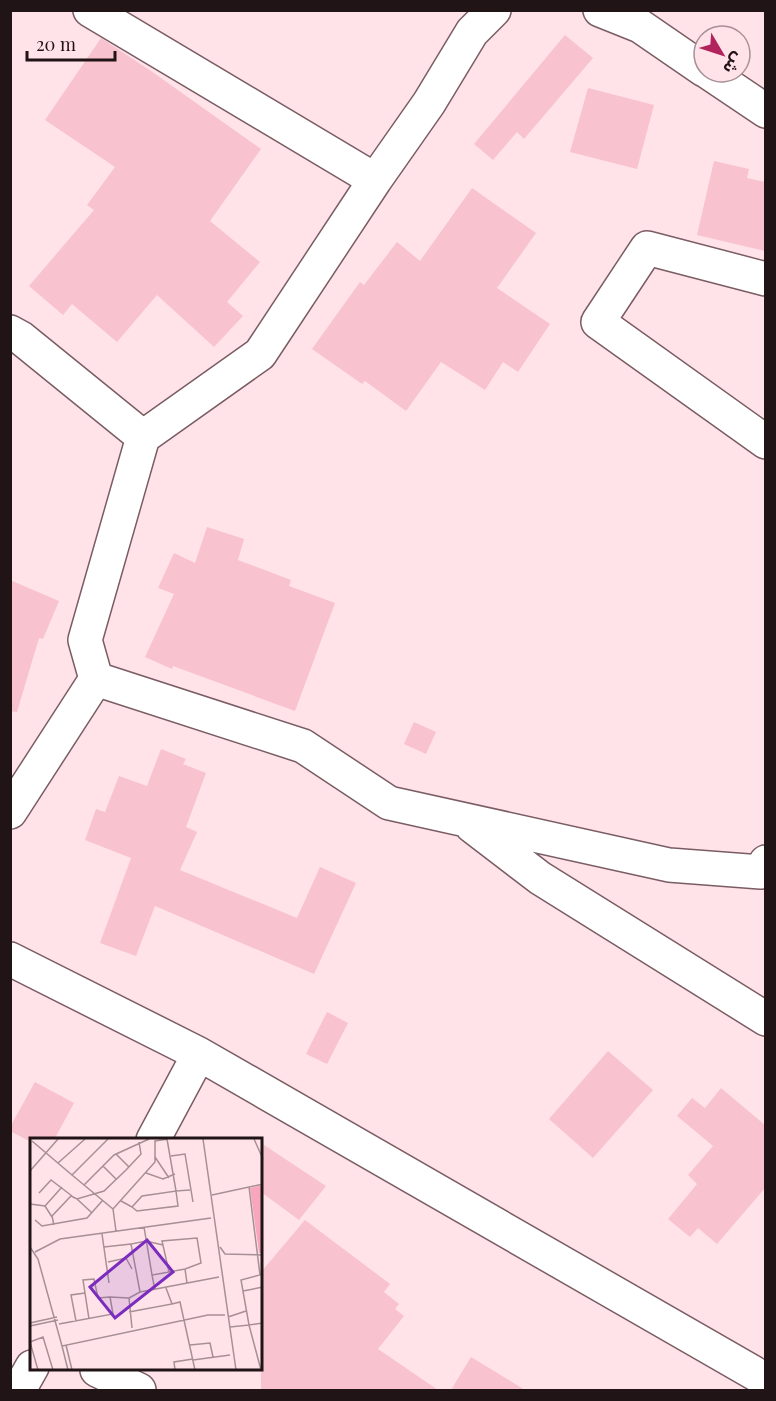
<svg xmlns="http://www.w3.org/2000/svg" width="776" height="1401" font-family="'Playfair Display','Noto Sans Arabic',serif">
	<rect width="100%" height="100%" fill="#ffe3e9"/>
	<path fill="#f8c2cf" d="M 565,35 L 593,58 L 524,139 L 517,132 L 493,160 L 474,144 Z
		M 101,38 L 151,71 L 261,149 L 210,221 L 260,262 L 227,302 L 243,316 L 214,347 L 157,295 L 117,342 L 72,304 L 63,315 L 29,286 L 94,210 L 87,205 L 115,167 L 45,120 Z
		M 588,88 L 654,105 L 637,169 L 570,152 Z
		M 714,161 L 749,169 L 747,178 L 765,182 L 765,251 L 697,235 Z
		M 472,188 L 536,233 L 497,288 L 550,324 L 518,372 L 503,362 L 485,390 L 441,362 L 406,411 L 365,381 L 362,384 L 312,349 L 360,282 L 364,285 L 397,242 L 420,261 Z
		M 207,527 L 244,539 L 238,560 L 291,580 L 289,586 L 335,603 L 295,711 L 173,666 L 172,669 L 145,657 L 174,594 L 158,588 L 174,553 L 195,563 Z
		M 10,580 L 59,601 L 43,639 L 39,638 L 17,712 L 10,711 Z
		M 414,722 L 436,732 L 426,754 L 404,744 Z
		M 161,749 L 186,759 L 183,764 L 206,773 L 186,827 L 197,832 L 180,870 L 297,918 L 320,867 L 356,883 L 314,974 L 155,906 L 136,956 L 100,943 L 131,858 L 85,840 L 96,809 L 105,812 L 119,776 L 147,786 Z
		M 327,1012 L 348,1023 L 327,1064 L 306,1054 Z
		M 608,1051 L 653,1090 L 593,1158 L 549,1119 Z
		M 35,1082 L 74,1103 L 54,1140 L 27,1140 L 10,1131 L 10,1127 Z
		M 721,1088 L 765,1125 L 765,1188 L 717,1244 L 698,1228 L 690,1237 L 668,1219 L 697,1184 L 688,1175 L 713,1146 L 677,1116 L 692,1098 L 705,1108 Z
		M 261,1143 L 326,1186 L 299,1220 L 261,1192 Z
		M 305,1220 L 390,1284 L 384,1292 L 399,1304 L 395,1309 L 404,1316 L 378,1349 L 438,1390 L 261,1390 L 261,1272 Z
		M 471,1357 L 525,1390 L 451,1390 Z"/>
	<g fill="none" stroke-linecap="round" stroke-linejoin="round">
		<defs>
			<path id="minor" d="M 90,10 L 375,180 L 260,354 L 143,437
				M 600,10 L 640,26 L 704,70
				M 708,72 L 766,111
				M 375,180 L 429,103 L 472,32 L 494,10
				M 766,279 L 647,248 L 598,322 L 766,442
				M 10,332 L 21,338 L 143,437 L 85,640 L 96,679 L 10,812
				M 96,679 L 303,746 L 389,803 L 669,865 L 761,872 L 766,862
				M 472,826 L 540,878 L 766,1019
				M 10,959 L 199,1054 L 153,1140
				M 199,1054 L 766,1380
				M 97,1370 L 139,1390
				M 19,1390 L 32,1367"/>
		</defs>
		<use href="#minor" stroke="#7a5d64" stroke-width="36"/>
		<use href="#minor" stroke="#fff" stroke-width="33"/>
	</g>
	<g transform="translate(30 1138)">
		<rect width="232" height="232" fill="#ffe3e9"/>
		<path d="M 232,47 L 232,115 L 229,115 L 220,50 Z" fill="#f8a6bb"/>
		<path fill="none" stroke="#a69095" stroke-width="1.5" d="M 137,1 L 146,53 L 160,52M 173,1 L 206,232M 224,1 L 233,21M 2,3 L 42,37 L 78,1M 86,16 L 99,29M 141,18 L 155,16 L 163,64M 125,19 L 139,40M 28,25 L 55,1M 73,28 L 86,41M 0,33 L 28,1M 116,35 L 133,41 L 145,36M 42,37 L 83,71 L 125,24 L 125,3 L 138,1M 54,47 L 84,17 L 119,1M 219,49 L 230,137M 9,55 L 21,42 L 42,58M 182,57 L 233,46M 47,61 L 62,75M 91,63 L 102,69 L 112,58 L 146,53 L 148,68 L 107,73 L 102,69M 0,66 L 15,68 L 22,79M 15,68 L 32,49M 83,71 L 86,93M 5,82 L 12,88 L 57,80 L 73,62M 24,87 L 22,78 L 41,58 L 47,61 L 74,53 L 96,32 L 111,16 L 109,4M 114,89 L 122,137M 72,96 L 79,145M 0,109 L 8,121 L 32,208M 74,109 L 101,106M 190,109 L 195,116 L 233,117M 5,114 L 30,101 L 181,80M 78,124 L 96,120 L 102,131M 155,131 L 139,134 L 132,103 L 167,100 L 171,125 L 155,131 L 157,145M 233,136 L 211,142 L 219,187 L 233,185M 125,152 L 122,137 L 139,134M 213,153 L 233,149M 110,154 L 101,106 L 116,103 L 133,107M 142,166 L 150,164 L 165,232M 99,174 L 142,166 L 136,150M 198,179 L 216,173M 59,181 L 53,142 L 64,141 L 68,160 L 80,159M 46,183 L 41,157 L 55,155M 0,185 L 27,179M 29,186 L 83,176 L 80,159 L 99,160M 0,188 L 28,182M 200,189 L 219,187 L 231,232M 102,190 L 99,160 L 110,154 L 189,139M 0,204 L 13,199 L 23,232M 0,204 L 8,232M 36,207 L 42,232M 160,207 L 180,205 L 183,219M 163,222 L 200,217M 38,232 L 32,208 L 178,177 L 195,177M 145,232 L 144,224 L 163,221"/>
		<path fill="#7b2cbf" fill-opacity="0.15" stroke="#7b2cbf" stroke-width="3" d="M 117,102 L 143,134 L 85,180 L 60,149 Z"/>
		<rect width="232" height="232" fill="none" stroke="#201417" stroke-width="3"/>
	</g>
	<rect width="776" height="1401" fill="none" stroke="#201417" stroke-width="24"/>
	<g transform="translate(722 54) rotate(129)"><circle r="28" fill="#ffe3e9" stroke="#a69095" stroke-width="1.5"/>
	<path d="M0-4.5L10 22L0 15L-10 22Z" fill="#b1235c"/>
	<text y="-9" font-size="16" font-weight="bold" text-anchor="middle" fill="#201417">ش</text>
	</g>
	<path d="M27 51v9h88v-9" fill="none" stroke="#201417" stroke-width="3"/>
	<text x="36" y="51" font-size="18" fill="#201417" stroke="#ffe3e9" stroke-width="4.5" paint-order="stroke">20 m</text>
</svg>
